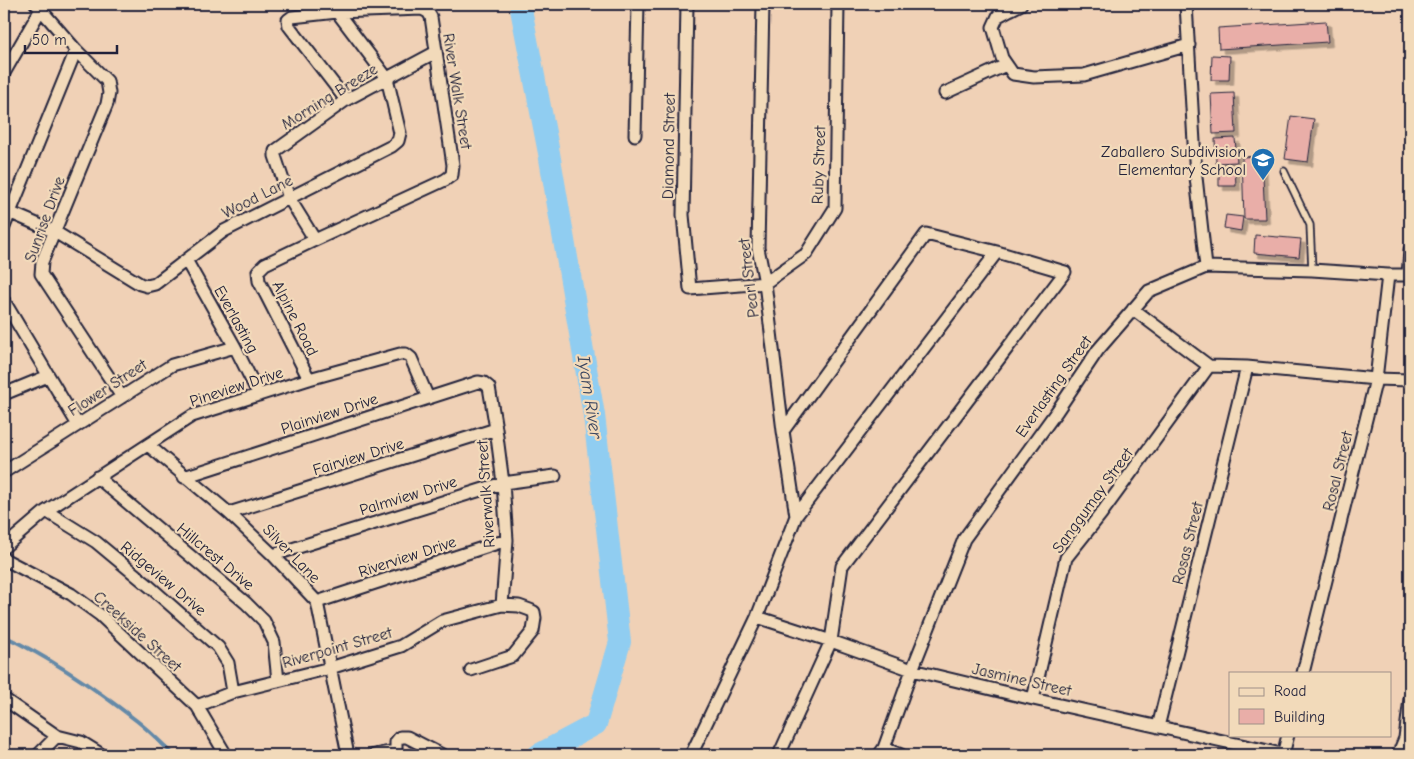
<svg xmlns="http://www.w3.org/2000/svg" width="1414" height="759" font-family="'Comic Neue',sans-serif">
	<defs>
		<filter id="shadow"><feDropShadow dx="4.5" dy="4.5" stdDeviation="0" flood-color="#0004"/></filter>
	</defs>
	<rect width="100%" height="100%" fill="#f0d1b6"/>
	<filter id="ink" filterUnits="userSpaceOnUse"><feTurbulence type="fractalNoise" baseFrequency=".02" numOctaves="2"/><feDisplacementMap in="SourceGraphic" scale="10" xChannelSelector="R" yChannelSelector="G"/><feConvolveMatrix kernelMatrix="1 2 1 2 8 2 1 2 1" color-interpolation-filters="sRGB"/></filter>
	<g filter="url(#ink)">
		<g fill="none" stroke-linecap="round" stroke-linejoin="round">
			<path stroke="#6489a8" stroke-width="4" d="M 4,636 C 51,658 96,689 137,721 C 150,731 162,744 174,755"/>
			<path stroke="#90cdf1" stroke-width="22" d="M 520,4 L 549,153 L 594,415 L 620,642 L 596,724 L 538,755"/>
		</g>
		<path fill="#e9aea8" stroke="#22223b" filter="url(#shadow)" d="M 1326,21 L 1328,42 L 1219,49 L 1218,28 Z
			M 1212,55 L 1230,56 L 1229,80 L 1211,80 Z
			M 1234,93 L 1236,133 L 1213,134 L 1211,94 Z
			M 1291,116 L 1314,119 L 1308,162 L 1285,159 Z
			M 1235,138 L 1237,162 L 1216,163 L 1215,139 Z
			M 1262,156 L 1265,219 L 1244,219 L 1242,157 Z
			M 1219,166 L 1235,166 L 1236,186 L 1219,186 Z
			M 1226,215 L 1243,217 L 1241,231 L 1224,228 Z
			M 1255,235 L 1301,239 L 1299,257 L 1254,253 Z"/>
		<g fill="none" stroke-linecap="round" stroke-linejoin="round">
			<defs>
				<path id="service" d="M 1284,171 L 1310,225 L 1312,270"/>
				<path id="minor" d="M 36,4 L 76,50 L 107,81 L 109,93 L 107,104 L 42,262 L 41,274 L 122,397
					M 687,4 L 683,215 L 690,289 L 765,283 L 806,254 L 835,208 L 838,4
					M 763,4 L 758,248 L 765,283 L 783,431 L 796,516
					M 1021,4 L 998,16 L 993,27 L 1002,58 L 1013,74 L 1034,77 L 1084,75 L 1189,45
					M 1186,4 L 1196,177 L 1206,267
					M 4,73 L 41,9
					M 945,93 L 1006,65
					M 635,135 L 638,4
					M 9,212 L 55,232 L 140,284 L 147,286 L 155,284 L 224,231 L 392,146 L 398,141 L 400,133 L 387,78 L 337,12
					M 4,227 L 76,50
					M 315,240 L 289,198 L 275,156 L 275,151 L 346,100 L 436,52
					M 186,260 L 235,347 L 259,395
					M 1408,275 L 1410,250
					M 4,301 L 78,425
					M 1133,309 L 1209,366 L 1247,367 L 1376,379 L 1410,380
					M 309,379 L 259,281 L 258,271 L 265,264 L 315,240 L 445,180 L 452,175 L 453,165 L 431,17 L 428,12 L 422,9 L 337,12 L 292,17 L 288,20 L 289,26 L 346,100
					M 4,394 L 48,376
					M 148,445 L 229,513 L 273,555 L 317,602 L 348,755
					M 4,472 L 172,365 L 235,347
					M 97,477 L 246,603 L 264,621 L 274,642 L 278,681
					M 184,477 L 478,382 L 484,383 L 489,387 L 496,429 L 503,483 L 507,540 L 502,605
					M 46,511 L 96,542 L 149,586 L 218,647 L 228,663 L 233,692
					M 229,513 L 496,429
					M 4,547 L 46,511 L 192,416 L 309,379 L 400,354 L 406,354 L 411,358 L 428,398
					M 273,555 L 503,483 L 555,476
					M 4,559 L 71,594 L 100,615 L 197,706 L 226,755
					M 317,602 L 507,540
					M 757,617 L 831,641 L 912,670 L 1033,699 L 1286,755
					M 1303,673 L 1376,379 L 1388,275
					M 4,699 L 57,736 L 81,742 L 102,755
					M 1033,699 L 1066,558 L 1101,514 L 1209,366
					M 197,706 L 233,692 L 330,668 L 401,646 L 442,621 L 502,605 L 519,606 L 530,610 L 534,612 L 535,618 L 533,631 L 513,656 L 471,670
					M 1158,727 L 1247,367
					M 884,748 L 901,755
					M 38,755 L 57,736
					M 374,755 L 395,751
					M 396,755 L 396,742 L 400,737 L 407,737 L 442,755
					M 691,755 L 757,617 L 796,516 L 997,252
					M 779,755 L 831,641 L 842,566 L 1065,272 L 997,252 L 926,234 L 783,431
					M 879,755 L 884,748 L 912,670 L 964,539 L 1057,411 L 1098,350 L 1149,291 L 1206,267 L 1312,270 L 1388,275 L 1410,275
					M 1283,755 L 1288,735
					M 1398,755 L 1405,738 L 1410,699"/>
			</defs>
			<use href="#service" stroke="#22223b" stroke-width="9"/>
			<use href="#minor" stroke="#22223b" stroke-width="15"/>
			<use href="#service" stroke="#f2daba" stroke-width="5.5"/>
			<use href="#minor" stroke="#f2daba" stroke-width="11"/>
		</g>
	</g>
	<defs>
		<symbol id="school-pin" viewBox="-11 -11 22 30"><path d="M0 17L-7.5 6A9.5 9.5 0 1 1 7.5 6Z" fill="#1f6fb2" stroke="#f2daba"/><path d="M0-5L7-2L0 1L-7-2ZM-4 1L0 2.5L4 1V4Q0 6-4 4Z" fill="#fff"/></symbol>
	</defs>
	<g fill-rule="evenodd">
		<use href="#school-pin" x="1249" y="146" width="28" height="38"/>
	</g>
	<g text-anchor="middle" stroke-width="4.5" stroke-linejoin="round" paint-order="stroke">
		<g font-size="16" fill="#22223b" stroke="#f2daba">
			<text transform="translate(458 91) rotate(81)" y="6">River Walk Street</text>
			<text transform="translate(329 96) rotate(-32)" y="6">Morning Breeze</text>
			<text transform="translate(668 146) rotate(-89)" y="6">Diamond Street</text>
			<text transform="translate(818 165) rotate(-88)" y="6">Ruby Street</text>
			<text transform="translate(257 196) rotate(-27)" y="6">Wood Lane</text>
			<text transform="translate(44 219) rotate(-70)" y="6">Sunrise Drive</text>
			<text transform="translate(748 278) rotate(-97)" y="6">Pearl Street</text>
			<text transform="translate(296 318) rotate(63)" y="6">Alpine Road</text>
			<text transform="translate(237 319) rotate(61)" y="6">Everlasting</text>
			<text transform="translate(236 386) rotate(-18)" y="6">Pineview Drive</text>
			<text transform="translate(1053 386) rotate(-55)" y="6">Everlasting Street</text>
			<text transform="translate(107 387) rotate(-33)" y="6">Flower Street</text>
			<text transform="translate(329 413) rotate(-18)" y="6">Plainview Drive</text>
			<text transform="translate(358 456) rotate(-17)" y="6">Fairview Drive</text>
			<text transform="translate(1337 471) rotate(-76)" y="6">Rosal Street</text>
			<text transform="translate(485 494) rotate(-94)" y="6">Riverwalk Street</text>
			<text transform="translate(408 495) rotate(-17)" y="6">Palmview Drive</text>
			<text transform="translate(1092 500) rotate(-54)" y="6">Sanggumay Street</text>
			<text transform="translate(1187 543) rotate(-76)" y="6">Rosas Street</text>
			<text transform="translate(292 553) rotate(46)" y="6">Silver Lane</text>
			<text transform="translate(216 556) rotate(40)" y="6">Hillcrest Drive</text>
			<text transform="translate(407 556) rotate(-18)" y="6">Riverview Drive</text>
			<text transform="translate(164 578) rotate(40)" y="6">Ridgeview Drive</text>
			<text transform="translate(138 631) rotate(42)" y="6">Creekside Street</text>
			<text transform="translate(337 647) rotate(-16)" y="6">Riverpoint Street</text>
			<text transform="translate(1022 679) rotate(13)" y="6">Jasmine Street</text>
		</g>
		<g font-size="16" fill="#22223b" stroke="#f2daba" text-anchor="end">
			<text x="1246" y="157">Zaballero Subdivision<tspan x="1246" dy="18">Elementary School</tspan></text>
		</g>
		<g font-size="18" font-style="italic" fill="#38445f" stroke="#f2daba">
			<text transform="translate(590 397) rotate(81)" y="6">Iyam River</text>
		</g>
	</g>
	<rect width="1414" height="759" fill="none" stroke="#f2daba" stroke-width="20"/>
	<rect x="10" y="10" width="1394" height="739" fill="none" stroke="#22223b" stroke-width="2" filter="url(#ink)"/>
	<rect x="1229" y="672" width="162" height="65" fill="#f2daba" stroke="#9f9087"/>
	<rect x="1239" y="688" width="25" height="8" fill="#f2daba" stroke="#9f9087"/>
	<text x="1274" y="696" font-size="15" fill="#22223b">Road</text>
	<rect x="1239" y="709" width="25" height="15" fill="#e9aea8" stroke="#9f9087"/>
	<text x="1274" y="722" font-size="15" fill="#22223b">Building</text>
	<path d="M25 45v8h92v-8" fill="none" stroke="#22223b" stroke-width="2.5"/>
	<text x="32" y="45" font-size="15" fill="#22223b" stroke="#f2daba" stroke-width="4" paint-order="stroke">50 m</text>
</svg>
